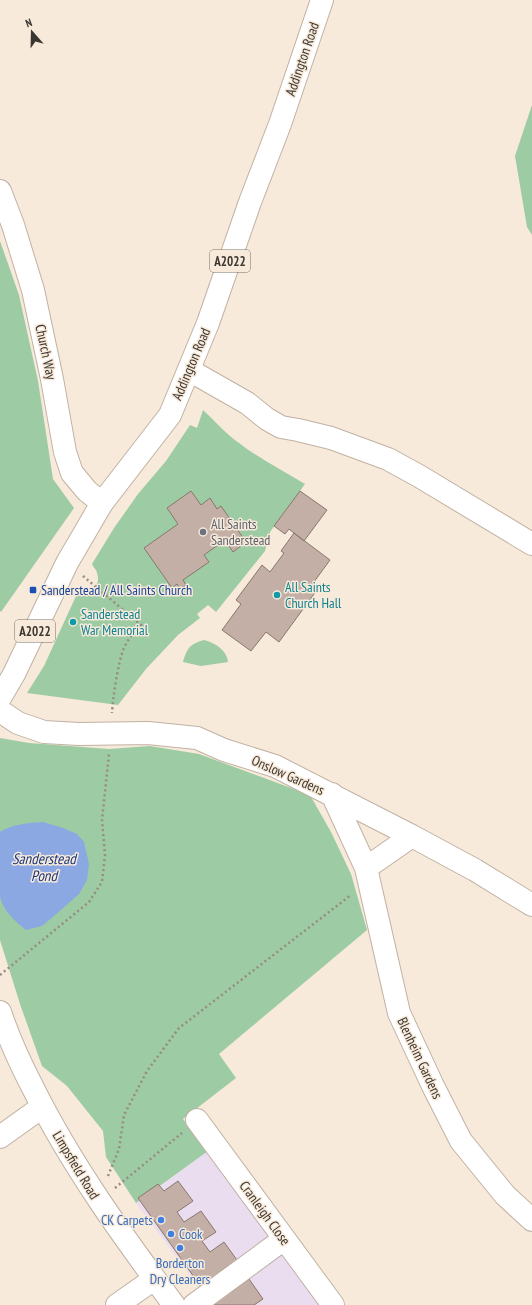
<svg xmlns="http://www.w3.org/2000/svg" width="532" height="1305" font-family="'PT Sans Narrow',sans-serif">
	<rect width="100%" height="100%" fill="#f8eada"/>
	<path fill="#eaddf0" d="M 208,1151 L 323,1305 L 212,1305 L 136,1203 Z"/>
	<path fill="#9dcba4" d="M 532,105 L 532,235 L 527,227 L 515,156 Z
		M 0,241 L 19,295 L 38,381 L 53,479 L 74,508 L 1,612 L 0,611 Z
		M 203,410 C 215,421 226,434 239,443 C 260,459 283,471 305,484 L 270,532 L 265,551 L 216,612 L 208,605 L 197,614 L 200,618 L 178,635 L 146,669 L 118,705 L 27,693 L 44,666 L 76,596 C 88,595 102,587 97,573 C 97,570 93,567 92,564 L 114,528 L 138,494 L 166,461 L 190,425 L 197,428 Z
		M 204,640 C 215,643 227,650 228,662 L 201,666 L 183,662 C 187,648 190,644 204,640 Z
		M 0,738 L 29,743 L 109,749 L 150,746 L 199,754 L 310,795 L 331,832 L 351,874 L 367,930 L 219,1054 L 236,1078 L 183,1119 L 208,1151 L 136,1203 L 106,1157 L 103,1131 L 67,1086 L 42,1066 L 20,1004 L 0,940 Z"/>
	<path fill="#8ba8e3" d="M 43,822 L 63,828 L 77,834 L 84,842 L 89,864 L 87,880 L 79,894 L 54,916 L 42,926 L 26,930 C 15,921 4,912 0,897 L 0,832 C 13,824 28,823 43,822 Z"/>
	<path fill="#c3afa5" stroke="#89776e" d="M 191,491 L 201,505 L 210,498 L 217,509 L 221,506 L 246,542 L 233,552 L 225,540 L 204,555 L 209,562 L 183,580 L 186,585 L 180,589 L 177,584 L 172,588 L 144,548 L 178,524 L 167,508 Z
		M 300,491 L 327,510 L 304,541 L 289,529 L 285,534 L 274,526 Z
		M 294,533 L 330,560 L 311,586 L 317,590 L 279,642 L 266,632 L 251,651 L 222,630 L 241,604 L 236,600 L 262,565 L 270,572 L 284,553 L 281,551 Z
		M 178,1181 L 193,1201 L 177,1212 L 184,1222 L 201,1211 L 216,1232 L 202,1241 L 210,1252 L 224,1242 L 237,1260 L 222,1270 L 228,1278 L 206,1294 L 138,1198 L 158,1184 L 164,1191 Z
		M 249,1279 L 263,1299 L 254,1305 L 215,1305 L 210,1297 L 227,1286 L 231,1292 Z"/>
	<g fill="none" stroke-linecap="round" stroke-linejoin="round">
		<defs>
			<path id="minor" d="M 0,191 L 13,225 L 33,290 L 52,379 L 65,452 L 72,473 L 87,491 L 102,503
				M 189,370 L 247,403 L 267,419 L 281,427 L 298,430 L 331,438 L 388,459 L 419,476 L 532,544
				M 0,711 L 18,723 L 44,732 L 79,734 L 148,733 L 197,738 L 224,750 L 275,766 L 412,836 L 475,870 L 532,905
				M 332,794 L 366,868 L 399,1013 L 433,1086 L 461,1141 L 505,1195 L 532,1220
				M 366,868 L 412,836
				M 197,1120 L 333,1305
				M 0,1137 L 42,1107
				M 117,1305 L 154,1279
				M 194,1305 L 284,1239"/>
			<path id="major" d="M 0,698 L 14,674 L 67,563 L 102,503 L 170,415 L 208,323 L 250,202 L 280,124 L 322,0
				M 0,1012 C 9,1039 20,1063 33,1088 C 72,1166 122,1235 174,1305"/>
		</defs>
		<use href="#minor" stroke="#c0b2a3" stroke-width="24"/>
		<use href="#major" stroke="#c0b2a3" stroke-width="24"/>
		<path stroke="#968c82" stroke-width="2.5" stroke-dasharray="2 3" stroke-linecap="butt" d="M 83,576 L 141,625 C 134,632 128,639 124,648 C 118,662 113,697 112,713
			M 0,975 L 89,902 L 102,882 L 105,855 L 102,820 L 109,754
			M 108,1176 L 119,1149 L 124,1115 L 147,1071 L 179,1028 L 351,895
			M 115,1188 L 182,1133"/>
		<use href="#minor" stroke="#fff" stroke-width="22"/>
		<use href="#major" stroke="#fff" stroke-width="22"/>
	</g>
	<circle fill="#6b7280" stroke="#f8eada" stroke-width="1.5" cx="203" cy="532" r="4"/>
	<rect fill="#1a4fb4" stroke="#f8eada" stroke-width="1.5" x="29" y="586" width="8" height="8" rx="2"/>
	<g fill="#0f9aa8" stroke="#f8eada" stroke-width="1.5">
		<circle cx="277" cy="595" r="4"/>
		<circle cx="73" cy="622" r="4"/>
	</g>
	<g fill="#3f7fe0" stroke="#f8eada" stroke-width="1.5">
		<circle cx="161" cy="1220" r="4"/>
		<circle cx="171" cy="1234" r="4"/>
		<circle cx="180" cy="1248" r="4"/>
	</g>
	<g text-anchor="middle" stroke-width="3" stroke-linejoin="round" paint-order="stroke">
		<g fill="#f8eada" stroke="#746c63" stroke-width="1">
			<rect x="210" y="250" width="40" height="22" rx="3"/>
			<rect x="15" y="620" width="40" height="22" rx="3"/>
		</g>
		<g font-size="13" font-weight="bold" fill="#3b3630">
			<text x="230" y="266">A2022</text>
			<text x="35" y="636">A2022</text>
		</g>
		<g font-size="14" fill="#3b3630" stroke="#f8eada">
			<text transform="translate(302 59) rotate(-71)" y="5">Addington Road</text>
			<text transform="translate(46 352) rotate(78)" y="5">Church Way</text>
			<text transform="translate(191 364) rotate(-67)" y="5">Addington Road</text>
			<text transform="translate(288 775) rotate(24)" y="5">Onslow Gardens</text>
			<text transform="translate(420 1058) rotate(65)" y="5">Blenheim Gardens</text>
			<text transform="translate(76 1165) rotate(59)" y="5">Limpsfield Road</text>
			<text transform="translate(265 1213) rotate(54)" y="5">Cranleigh Close</text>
		</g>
		<g font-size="14" fill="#5b616d" stroke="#f8eada" text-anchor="start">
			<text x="211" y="529">All Saints<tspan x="211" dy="16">Sanderstead</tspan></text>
		</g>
		<g font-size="14" fill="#0d838f" stroke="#f8eada" text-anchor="start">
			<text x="285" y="592">All Saints<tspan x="285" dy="16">Church Hall</tspan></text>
			<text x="81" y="619">Sanderstead<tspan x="81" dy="16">War Memorial</tspan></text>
		</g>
		<g font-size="14" fill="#164399" stroke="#f8eada" text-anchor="start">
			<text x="41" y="595">Sanderstead / All Saints Church</text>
		</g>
		<g font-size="14" fill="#366cbe" stroke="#f8eada" text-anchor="end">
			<text x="153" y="1225">CK Carpets</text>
			<text x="179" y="1239" text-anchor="start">Cook</text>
			<text x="180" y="1268" text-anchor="middle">Borderton<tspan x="180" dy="16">Dry Cleaners</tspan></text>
		</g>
		<g font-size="15" font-style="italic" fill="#1b387d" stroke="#f8eada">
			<text x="44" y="864">Sanderstead<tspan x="44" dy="17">Pond</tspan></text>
		</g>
	</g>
	<g transform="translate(32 32) rotate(340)" stroke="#f8eada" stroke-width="3" paint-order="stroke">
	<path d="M0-3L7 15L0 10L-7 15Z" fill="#3b3630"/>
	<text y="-6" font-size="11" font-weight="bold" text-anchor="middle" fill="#3b3630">N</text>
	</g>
</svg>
